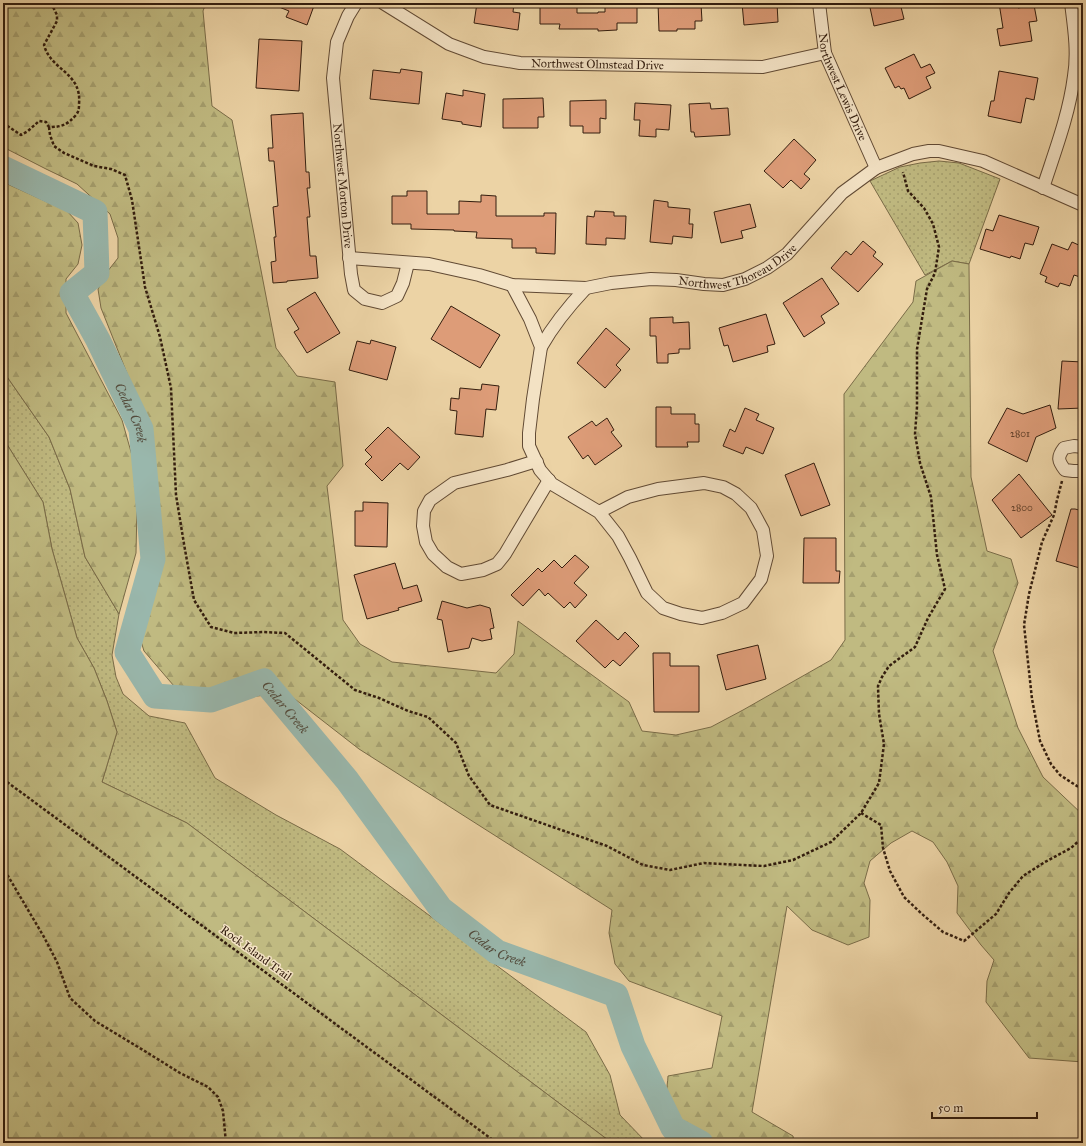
<svg xmlns="http://www.w3.org/2000/svg" width="1086" height="1146" font-family="'IM FELL Great Primer',serif">
	<defs>
		<pattern id="grass-dots" width="8" height="8" patternUnits="userSpaceOnUse"><rect width="8" height="8" fill="#c0ba81"/><path d="M2 2h.1M6 6h.1" fill="none" stroke="#a59f6e" stroke-width="1.8" stroke-linecap="round"/></pattern>
		<pattern id="forest-firs" width="22" height="20" patternUnits="userSpaceOnUse"><rect width="22" height="20" fill="#c0ba81"/><path d="M5 1l3.5 6h-7zM16 11l3.5 6h-7z" fill="#a59f6e"/></pattern>
	</defs>
	<rect width="100%" height="100%" fill="#ecd3a5"/>
	<filter id="stains"><feTurbulence type="fractalNoise" baseFrequency=".005" numOctaves="4"/><feColorMatrix values="0 0 0 0 .2 0 0 0 0 .09 0 0 0 0 .02 0 0 0 .5 -.17"/></filter>
	<radialGradient id="worn" r=".72"><stop offset=".6" stop-color="#630" stop-opacity="0"/><stop offset="1" stop-color="#630" stop-opacity=".3"/></radialGradient>
	<path fill="url(#grass-dots)" stroke="#7a6c48" d="M 939,161 L 959,163 L 1000,179 L 969,264 L 952,261 L 925,275 L 870,181 L 900,167 L 920,163 Z
		M 3,371 L 49,437 L 70,489 L 85,557 L 119,614 L 112,655 L 116,677 L 123,694 L 149,716 L 185,723 L 215,778 L 276,815 L 340,849 L 586,1032 L 610,1075 L 620,1115 L 647,1143 L 612,1143 L 187,823 L 102,782 L 117,732 L 107,701 L 94,668 L 77,638 L 52,549 L 43,502 L 3,438 Z"/>
	<path fill="url(#forest-firs)" stroke="#7a6c48" d="M 3,3 L 206,3 L 203,11 L 212,106 L 232,120 L 276,348 L 297,376 L 335,382 L 343,466 L 327,486 L 343,620 L 360,644 L 392,662 L 496,673 L 514,654 L 518,621 L 629,702 L 642,731 L 676,735 L 711,727 L 743,710 L 831,660 L 845,640 L 844,394 L 913,302 L 916,281 L 952,261 L 969,264 L 971,477 L 987,551 L 1011,559 L 1018,583 L 993,651 L 1018,728 L 1043,777 L 1083,815 L 1083,1062 L 1029,1058 L 986,1002 L 987,981 L 994,960 L 981,945 L 957,913 L 958,886 L 947,862 L 933,842 L 912,831 L 891,843 L 870,861 L 864,883 L 870,900 L 869,937 L 848,945 L 812,930 L 787,906 L 752,1112 L 793,1136 L 794,1143 L 711,1143 L 706,1141 C 690,1128 672,1117 667,1094 C 666,1089 668,1081 668,1076 L 712,1068 L 722,1016 L 629,981 L 615,964 L 609,933 L 612,910 L 359,749 L 287,693 L 257,696 L 199,693 L 174,686 L 144,651 L 139,635 L 159,562 L 155,479 L 148,426 L 101,308 L 98,289 L 107,272 L 118,258 L 118,238 L 110,214 L 77,184 L 46,169 L 3,147 Z
		M 3,182 L 67,211 L 78,223 L 82,245 L 78,264 L 66,279 L 66,313 L 122,420 L 133,459 L 137,507 L 136,553 L 119,614 L 85,557 L 70,489 L 49,437 L 3,371 Z
		M 3,438 L 43,502 L 52,549 L 77,638 L 94,668 L 107,701 L 117,732 L 102,782 L 187,823 L 612,1143 L 3,1143 Z"/>
	<g fill="none" stroke-linecap="round" stroke-linejoin="round">
		<path stroke="#99b7ac" stroke-width="25" id="s1" d="M 3,168 L 95,212 L 97,273 L 72,293 L 98,340 L 141,429 L 153,559 L 127,652 L 155,696 L 211,700 L 264,681 L 347,780 L 441,909 L 497,952 L 616,995 L 633,1046 L 673,1128 L 701,1143"/>
	</g>
	<path fill="#dd9c78" stroke="#331d0e" d="M 269,3 L 315,3 L 307,25 L 286,17 L 289,11 Z
		M 477,3 L 514,3 L 513,12 L 520,13 L 518,30 L 474,23 Z
		M 540,3 L 577,3 L 577,13 L 598,13 L 598,12 L 605,12 L 605,3 L 637,3 L 637,23 L 617,23 L 617,30 L 598,31 L 598,29 L 559,29 L 560,24 L 540,24 Z
		M 658,3 L 701,4 L 702,21 L 695,21 L 695,29 L 677,29 L 677,31 L 659,31 Z
		M 742,3 L 777,3 L 778,22 L 744,25 Z
		M 869,3 L 900,3 L 904,19 L 874,26 Z
		M 999,3 L 1017,3 L 1018,8 L 1034,5 L 1037,21 L 1029,22 L 1032,41 L 1000,46 L 997,29 L 1003,28 Z
		M 259,39 L 302,41 L 299,91 L 256,88 Z
		M 914,54 L 921,68 L 930,64 L 935,73 L 926,77 L 931,88 L 909,99 L 904,88 L 901,89 L 899,86 L 895,88 L 885,68 Z
		M 401,69 L 422,72 L 419,104 L 370,99 L 373,70 L 400,73 Z
		M 999,71 L 1038,78 L 1034,100 L 1026,98 L 1021,123 L 988,116 L 991,101 L 994,101 Z
		M 463,90 L 485,94 L 481,127 L 462,124 L 462,122 L 442,119 L 446,93 L 463,96 Z
		M 543,98 L 544,117 L 538,117 L 538,128 L 503,128 L 503,99 Z
		M 606,100 L 606,119 L 600,118 L 600,133 L 583,133 L 583,126 L 570,126 L 570,101 Z
		M 635,103 L 671,105 L 669,130 L 656,129 L 656,137 L 639,136 L 640,120 L 634,120 Z
		M 710,103 L 711,109 L 728,108 L 730,135 L 695,137 L 694,132 L 691,132 L 689,104 Z
		M 303,113 L 306,172 L 309,172 L 310,188 L 307,188 L 310,217 L 307,217 L 310,256 L 316,256 L 318,278 L 287,281 L 287,282 L 273,283 L 271,262 L 276,261 L 274,237 L 276,237 L 273,207 L 278,206 L 274,161 L 269,161 L 268,148 L 273,148 L 271,115 Z
		M 794,139 L 816,160 L 804,174 L 810,179 L 801,189 L 791,180 L 783,188 L 764,171 Z
		M 407,191 L 427,191 L 427,214 L 459,214 L 459,201 L 481,202 L 481,195 L 496,196 L 496,216 L 544,216 L 544,213 L 556,213 L 555,254 L 536,253 L 536,248 L 512,248 L 512,239 L 476,238 L 477,232 L 454,231 L 454,230 L 411,229 L 411,224 L 392,224 L 392,196 L 407,196 Z
		M 654,200 L 668,202 L 668,207 L 690,209 L 689,224 L 693,224 L 692,238 L 673,236 L 672,244 L 650,242 Z
		M 750,204 L 756,227 L 741,231 L 743,238 L 721,243 L 714,212 Z
		M 595,211 L 614,212 L 614,216 L 626,216 L 625,239 L 606,238 L 606,245 L 586,244 L 587,216 L 594,217 Z
		M 999,215 L 1039,227 L 1033,245 L 1025,243 L 1020,259 L 1011,256 L 1010,258 L 980,249 L 986,229 L 993,231 Z
		M 863,241 L 876,252 L 873,256 L 883,264 L 858,292 L 831,268 L 846,251 L 851,255 Z
		M 1072,242 L 1083,247 L 1083,270 L 1080,277 L 1074,275 L 1070,286 L 1060,283 L 1058,287 L 1045,282 L 1047,277 L 1040,274 L 1052,244 L 1068,250 Z
		M 822,278 L 839,304 L 821,316 L 825,323 L 804,337 L 783,303 Z
		M 315,292 L 340,333 L 307,353 L 294,332 L 299,329 L 287,309 Z
		M 451,306 L 500,335 L 480,368 L 431,339 Z
		M 766,314 L 775,344 L 767,346 L 768,352 L 733,362 L 728,345 L 724,346 L 719,328 Z
		M 673,317 L 673,323 L 689,322 L 690,349 L 679,349 L 679,353 L 668,354 L 668,363 L 657,363 L 656,336 L 650,336 L 650,318 Z
		M 606,328 L 630,349 L 616,365 L 621,370 L 605,388 L 577,363 Z
		M 371,340 L 396,347 L 387,380 L 349,370 L 357,341 L 370,344 Z
		M 1062,361 L 1083,362 L 1083,408 L 1058,409 Z
		M 482,384 L 499,386 L 496,410 L 486,409 L 483,437 L 455,434 L 457,411 L 450,410 L 451,398 L 459,399 L 460,388 L 481,390 Z
		M 1050,405 L 1056,428 L 1036,437 L 1027,462 L 988,443 L 1007,408 L 1023,414 Z
		M 656,407 L 671,407 L 671,414 L 695,414 L 695,424 L 699,424 L 699,442 L 687,442 L 688,447 L 656,447 Z
		M 745,408 L 759,414 L 756,420 L 774,428 L 763,454 L 746,447 L 743,454 L 723,446 L 730,429 L 735,432 Z
		M 607,418 L 614,430 L 611,432 L 622,446 L 595,465 L 588,455 L 583,459 L 568,437 L 592,421 L 596,426 Z
		M 388,427 L 420,457 L 408,470 L 400,463 L 382,481 L 365,464 L 372,457 L 365,450 Z
		M 814,463 L 830,505 L 801,516 L 785,475 Z
		M 1019,474 L 1052,515 L 1021,538 L 992,500 Z
		M 363,502 L 388,503 L 387,547 L 355,546 L 355,511 L 363,511 Z
		M 1071,509 L 1075,509 L 1083,511 L 1083,569 L 1056,561 Z
		M 804,538 L 836,538 L 836,571 L 840,571 L 839,583 L 803,583 Z
		M 575,555 L 589,567 L 574,583 L 587,595 L 575,608 L 570,602 L 564,608 L 548,593 L 545,596 L 539,589 L 523,606 L 511,595 L 538,568 L 542,572 L 554,560 L 562,568 Z
		M 395,563 L 403,589 L 417,585 L 422,601 L 398,608 L 399,610 L 367,619 L 354,575 Z
		M 442,601 L 467,608 L 480,605 L 490,608 L 494,628 L 490,629 L 492,639 L 482,641 L 472,638 L 469,648 L 448,652 L 442,620 L 437,619 Z
		M 596,620 L 618,640 L 625,632 L 639,646 L 620,666 L 613,660 L 605,668 L 576,641 Z
		M 758,645 L 766,679 L 726,690 L 717,655 Z
		M 653,653 L 670,653 L 670,666 L 699,666 L 699,712 L 654,712 Z"/>
	<g fill="none" stroke-linecap="round" stroke-linejoin="round">
		<defs>
			<g id="street">
				<path id="s2" d="M 356,3 L 348,16 L 337,42 L 333,78 L 351,274 L 354,290 L 365,299 L 382,303 L 397,296 L 403,283 L 408,263"/>
				<path id="s3" d="M 383,3 L 449,44 L 484,57 L 520,63 L 763,67 L 825,53"/>
				<path id="s4" d="M 819,3 L 825,53 L 876,168"/>
				<path d="M 1043,188 C 1055,151 1069,115 1074,76 C 1078,52 1074,27 1071,3"/>
				<path id="s5" d="M 349,258 L 429,264 L 479,275 L 512,285 L 586,288 L 611,283 L 651,279 L 676,280 L 704,284 L 723,285 L 745,279 L 767,268 L 787,254 L 842,193 L 876,168 L 913,154 L 929,151 L 939,151 L 983,161 L 1083,205"/>
				<path d="M 512,285 L 530,319 L 541,347 L 533,399 L 529,433 L 529,446 L 540,470 L 552,484 L 599,512 L 618,536 L 630,558 L 647,593 L 663,608 L 681,614 L 702,618 L 722,613 L 743,603 L 761,579 L 767,556 L 763,530 L 751,508 L 736,494 L 723,487 L 704,483 L 658,489 L 628,497 L 599,512"/>
				<path d="M 541,347 C 554,324 568,307 586,288"/>
				<path d="M 1083,447 L 1074,446 L 1064,448 C 1057,457 1058,461 1065,470 L 1073,471 L 1083,471"/>
				<path d="M 537,462 L 533,462 L 507,470 L 454,483 L 430,500 L 424,511 L 423,526 L 426,542 L 433,554 L 447,567 L 461,574 L 483,570 L 497,564 L 505,554 L 549,480"/>
			</g>
		</defs>
		<use href="#street" stroke="#614a34" stroke-width="14"/>
		<path stroke="#331d0e" stroke-width="2.5" stroke-dasharray="3 2" stroke-linecap="butt" d="M 3,123 L 21,135 L 28,131 L 39,121 L 46,122 L 49,127 C 62,127 67,125 76,115 C 79,111 79,108 79,104 C 82,72 51,71 44,45 L 57,21 L 57,15 L 51,3
			M 49,127 L 50,135 L 54,146 L 64,153 L 94,166 L 111,169 L 125,175 L 132,200 L 145,287 L 160,337 L 171,388 L 176,495 L 184,544 L 194,600 L 211,627 L 234,633 L 264,632 L 285,633 L 355,690 L 379,698 L 408,711 L 428,717 L 456,743 L 469,776 L 490,805 L 607,846 L 643,865 L 670,870 L 704,863 L 764,866 L 793,860 L 831,842 L 861,813 L 879,783 L 884,744 L 879,714 L 878,686 L 882,677 L 889,666 L 915,647 L 928,618 L 945,589 L 937,555 L 931,497 L 920,463 L 915,434 L 917,407 L 917,349 L 927,289 L 935,273 L 939,247 L 933,224 L 924,208 L 908,191 L 903,172
			M 1062,481 L 1057,500 L 1054,515 L 1042,542 L 1029,594 L 1024,625 L 1032,699 L 1040,741 L 1051,764 L 1060,775 L 1083,790
			M 3,779 L 497,1143
			M 861,813 L 881,825 L 883,848 L 890,871 L 904,897 L 922,914 L 943,932 L 964,941 L 996,914 L 1009,893 L 1023,876 L 1045,862 L 1071,848 L 1083,837
			M 3,872 L 8,876 L 44,937 L 57,962 L 70,998 L 95,1021 L 143,1050 L 180,1073 L 208,1087 L 218,1097 L 223,1111 L 226,1143"/>
		<use href="#street" stroke="#f3e2c4" stroke-width="12"/>
	</g>
	<g text-anchor="middle" stroke-width="3" stroke-linejoin="round" paint-order="stroke">
		<g font-size="10" fill="#5e3d28">
			<text x="1020" y="437">2801</text>
			<text x="1022" y="511">2800</text>
		</g>
		<g font-size="12" fill="#331d0e" stroke="#f3e2c4">
			<text dy="4" stroke="none"><textPath href="#s3" startOffset="229">Northwest Olmstead Drive</textPath></text>
			<text dy="4" stroke="none"><textPath href="#s4" startOffset="88">Northwest Lewis Drive</textPath></text>
			<text dy="4" stroke="none"><textPath href="#s2" startOffset="188">Northwest Morton Drive</textPath></text>
			<text dy="4" stroke="none"><textPath href="#s5" startOffset="397">Northwest Thoreau Drive</textPath></text>
			<text transform="translate(256 953) rotate(36)" y="4">Rock Island Trail</text>
		</g>
		<g font-size="13" font-style="italic" fill="#524b3d" stroke="#f3e2c4">
			<text dy="5" stroke="none"><textPath href="#s1" startOffset="329">Cedar Creek</textPath></text>
			<text dy="5" stroke="none"><textPath href="#s1" startOffset="773">Cedar Creek</textPath></text>
			<text dy="5" stroke="none"><textPath href="#s1" startOffset="1097">Cedar Creek</textPath></text>
		</g>
	</g>
	<rect width="1086" height="1146" fill="none" stroke="#ecd3a5" stroke-width="16"/>
	<rect x="4" y="4" width="1078" height="1138" fill="none" stroke="#331d0e" stroke-width="2"/>
	<rect x="8" y="8" width="1070" height="1130" fill="none" stroke="#331d0e"/>
	<path d="M932 1112v6h105v-6" fill="none" stroke="#331d0e" stroke-width="2"/>
	<text x="938" y="1112" font-size="12" fill="#331d0e" stroke="#f3e2c4" stroke-width="3" paint-order="stroke">50 m</text>
	<rect width="100%" height="100%" filter="url(#stains)"/>
	<rect width="100%" height="100%" fill="url(#worn)"/>
</svg>
